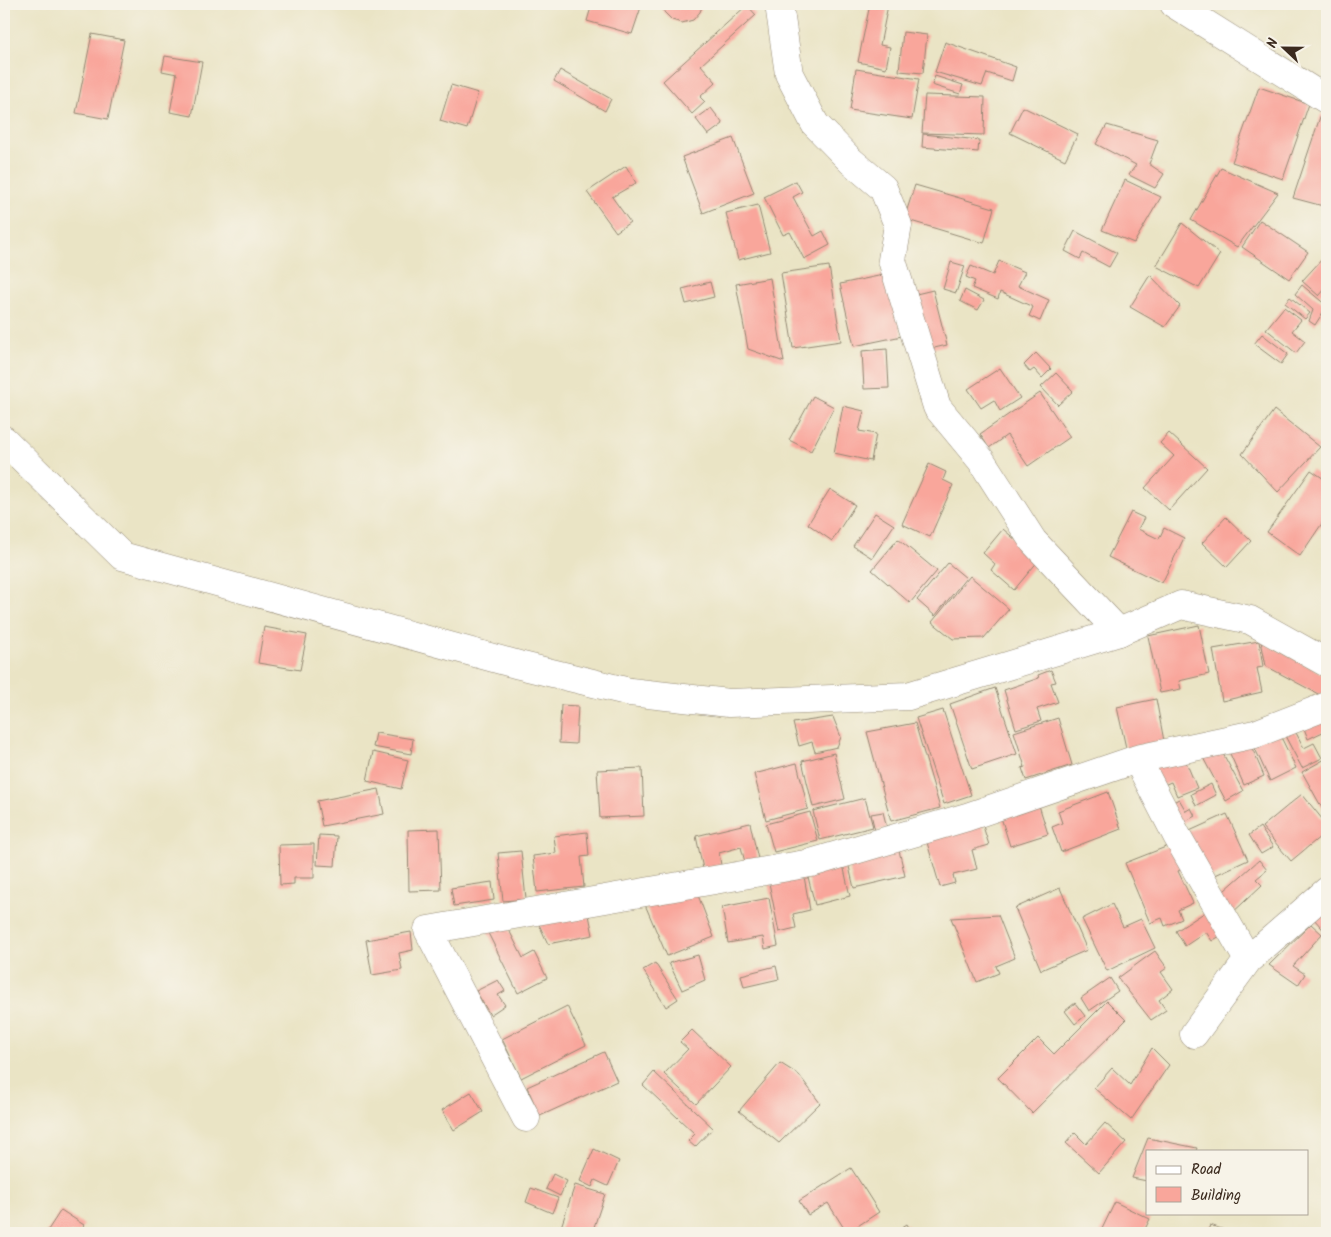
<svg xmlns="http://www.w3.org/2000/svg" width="1331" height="1237" font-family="Kalam,sans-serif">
	<rect width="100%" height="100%" fill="#f7f3e8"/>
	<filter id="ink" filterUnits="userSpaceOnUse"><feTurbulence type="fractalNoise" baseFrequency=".02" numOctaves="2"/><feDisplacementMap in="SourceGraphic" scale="10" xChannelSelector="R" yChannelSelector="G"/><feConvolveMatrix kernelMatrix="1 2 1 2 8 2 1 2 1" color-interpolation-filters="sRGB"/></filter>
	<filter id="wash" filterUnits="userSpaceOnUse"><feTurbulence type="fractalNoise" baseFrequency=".0096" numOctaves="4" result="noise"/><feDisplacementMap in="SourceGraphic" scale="20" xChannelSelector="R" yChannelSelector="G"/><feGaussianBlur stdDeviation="1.12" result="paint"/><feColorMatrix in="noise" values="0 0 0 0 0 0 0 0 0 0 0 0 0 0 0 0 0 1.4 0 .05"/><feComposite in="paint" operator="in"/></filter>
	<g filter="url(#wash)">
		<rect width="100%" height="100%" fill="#eae4c5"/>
		<g id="blocks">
			<path fill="#f9a69b" d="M 592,4 L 642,4 L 632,34 L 587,21 Z
				M 662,4 L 703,4 L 700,12 L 693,20 L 682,23 L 672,20 L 664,12 Z
				M 870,4 L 888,5 L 880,45 L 890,47 L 886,68 L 858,62 Z
				M 747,5 L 756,15 L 701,65 L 716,82 L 700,97 L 705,102 L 692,114 L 663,81 Z
				M 903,32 L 927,35 L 923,73 L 899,71 Z
				M 92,34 L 124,40 L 108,119 L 76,113 Z
				M 945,42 L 1016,67 L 1012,81 L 987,73 L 982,86 L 935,72 Z
				M 165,56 L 202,62 L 192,116 L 170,112 L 177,74 L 162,71 Z
				M 856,69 L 919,79 L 912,119 L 850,110 Z
				M 560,70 L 611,99 L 605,111 L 554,81 Z
				M 935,76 L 963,85 L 960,94 L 932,85 Z
				M 451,85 L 478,93 L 467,129 L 440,121 Z
				M 1259,87 L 1309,104 L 1283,179 L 1232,162 Z
				M 925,95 L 985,97 L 984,135 L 922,133 Z
				M 1023,107 L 1078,134 L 1065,160 L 1010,133 Z
				M 711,108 L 723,124 L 708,135 L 696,119 Z
				M 1321,114 L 1327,117 L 1327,207 L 1293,198 Z
				M 1107,125 L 1158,140 L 1149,164 L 1164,174 L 1155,188 L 1129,175 L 1136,165 L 1096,144 Z
				M 923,134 L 979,140 L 978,152 L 922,147 Z
				M 733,138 L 754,193 L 703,213 L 682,157 Z
				M 626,166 L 636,183 L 612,197 L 630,222 L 616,232 L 587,192 Z
				M 1221,168 L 1278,193 L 1237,247 L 1191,220 Z
				M 1125,180 L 1161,197 L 1134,243 L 1102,230 Z
				M 796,181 L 802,192 L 793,197 L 814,236 L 823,231 L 830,245 L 804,259 L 790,232 L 783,235 L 764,197 Z
				M 915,185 L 994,208 L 984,243 L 904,219 Z
				M 758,205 L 770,252 L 738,260 L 726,213 Z
				M 1260,220 L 1308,252 L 1289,279 L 1242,247 Z
				M 1182,223 L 1220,254 L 1199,288 L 1156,266 Z
				M 1075,231 L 1117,253 L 1109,267 L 1083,253 L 1080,259 L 1065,251 Z
				M 1323,258 L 1327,262 L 1327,287 L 1319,296 L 1302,281 Z
				M 999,261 L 1025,272 L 1018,286 L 1049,300 L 1040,321 L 1029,316 L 1033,307 L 1000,292 L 998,299 L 972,288 L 975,281 L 966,277 L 971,266 L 993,275 Z
				M 951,262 L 965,266 L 956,293 L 943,289 Z
				M 829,266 L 841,341 L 793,348 L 781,273 Z
				M 888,274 L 902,336 L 854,346 L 840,284 Z
				M 1150,275 L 1180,306 L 1165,327 L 1130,307 Z
				M 770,278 L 784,362 L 748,349 L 736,284 Z
				M 710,282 L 714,297 L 686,304 L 682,289 Z
				M 1302,285 L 1327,306 L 1315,325 L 1309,321 L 1313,310 L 1295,294 Z
				M 933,290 L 947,345 L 926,350 L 912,295 Z
				M 965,290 L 984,300 L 978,310 L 960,301 Z
				M 1290,297 L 1310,313 L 1305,319 L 1285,303 Z
				M 1284,307 L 1301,320 L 1292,331 L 1305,341 L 1296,353 L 1266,329 Z
				M 1262,334 L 1288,354 L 1281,364 L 1254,344 Z
				M 887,349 L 889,388 L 864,389 L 862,351 Z
				M 1036,353 L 1051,369 L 1042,378 L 1034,369 L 1030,372 L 1024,365 Z
				M 1000,368 L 1020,398 L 1000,411 L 994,400 L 981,408 L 968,389 Z
				M 1056,373 L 1073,391 L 1058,405 L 1041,387 Z
				M 1040,393 L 1070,437 L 1028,466 L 1007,435 L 989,448 L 980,434 Z
				M 813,396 L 834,407 L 811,451 L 789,440 Z
				M 843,406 L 864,411 L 859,431 L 876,434 L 871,461 L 834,453 Z
				M 1274,410 L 1320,447 L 1278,492 L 1242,454 Z
				M 1169,433 L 1207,468 L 1169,510 L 1145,488 L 1174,456 L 1160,443 Z
				M 929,464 L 946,472 L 943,480 L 953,485 L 930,537 L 902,524 Z
				M 1311,470 L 1327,481 L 1327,516 L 1300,556 L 1267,532 Z
				M 830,489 L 855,505 L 832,541 L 808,524 Z
				M 1131,512 L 1144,518 L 1138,529 L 1159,539 L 1164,528 L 1184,538 L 1162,583 L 1108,557 Z
				M 875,513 L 894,525 L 872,558 L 853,546 Z
				M 1226,517 L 1251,541 L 1227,567 L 1202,543 Z
				M 1003,529 L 1039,560 L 1014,590 L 991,570 L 995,564 L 983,553 Z
				M 898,539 L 937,571 L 910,603 L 872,570 Z
				M 948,563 L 966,578 L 935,616 L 917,600 Z
				M 970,576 L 1009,609 L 984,638 L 953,639 L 932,622 Z
				M 1199,625 L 1209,674 L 1179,681 L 1181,689 L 1160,693 L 1148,636 Z
				M 264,627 L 307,635 L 300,670 L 258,663 Z
				M 1259,641 L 1263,667 L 1257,668 L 1262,692 L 1222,701 L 1213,649 Z
				M 1261,641 L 1327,676 L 1327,692 L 1320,695 L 1266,666 Z
				M 1051,670 L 1056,682 L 1051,683 L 1058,702 L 1037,709 L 1041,721 L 1016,729 L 1004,690 L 1039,678 L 1038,675 Z
				M 995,688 L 1017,754 L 972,769 L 950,704 Z
				M 1156,699 L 1164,741 L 1126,748 L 1117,707 Z
				M 561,705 L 578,706 L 576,744 L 559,743 Z
				M 943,710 L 971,795 L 944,804 L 916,718 Z
				M 1327,712 L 1327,730 L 1308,739 L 1302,723 Z
				M 833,717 L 841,737 L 837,747 L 815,752 L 812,742 L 799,746 L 793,723 Z
				M 1058,718 L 1072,765 L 1026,780 L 1022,768 L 1025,767 L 1014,732 Z
				M 915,723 L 940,808 L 891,821 L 867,732 Z
				M 1294,729 L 1304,748 L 1314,743 L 1322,758 L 1302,768 L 1284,734 Z
				M 376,733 L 413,739 L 411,754 L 373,747 Z
				M 1279,733 L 1296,768 L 1270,781 L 1252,742 Z
				M 1249,741 L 1264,776 L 1244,785 L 1227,747 Z
				M 1220,748 L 1243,791 L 1226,801 L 1200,752 Z
				M 1181,750 L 1197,788 L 1177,796 L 1171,782 L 1159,787 L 1150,763 Z
				M 373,752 L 408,760 L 401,789 L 367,781 Z
				M 834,753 L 845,799 L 813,807 L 802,761 Z
				M 1327,758 L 1327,817 L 1302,772 Z
				M 797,763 L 808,809 L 766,820 L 754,774 Z
				M 642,768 L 644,816 L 600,818 L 597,770 Z
				M 1211,784 L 1216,795 L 1196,806 L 1191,794 Z
				M 379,789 L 384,814 L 322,826 L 317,801 Z
				M 1108,792 L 1121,829 L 1061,852 L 1052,827 L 1062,823 L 1058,811 Z
				M 1302,794 L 1327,825 L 1327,831 L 1291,861 L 1262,827 Z
				M 865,798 L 873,827 L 820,840 L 813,811 Z
				M 1037,799 L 1048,834 L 1010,846 L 999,811 Z
				M 1179,799 L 1186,811 L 1191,808 L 1195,816 L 1179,825 L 1169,804 Z
				M 810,812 L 818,841 L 774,852 L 766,824 Z
				M 883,812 L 887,828 L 875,831 L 871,814 Z
				M 1227,814 L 1248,860 L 1211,877 L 1183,834 Z
				M 750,823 L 758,859 L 745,862 L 741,847 L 719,853 L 721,865 L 703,869 L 696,836 Z
				M 982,823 L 989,845 L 972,850 L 977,869 L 953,875 L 955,883 L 940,887 L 926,839 Z
				M 1260,827 L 1273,847 L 1261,854 L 1249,835 Z
				M 439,829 L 441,890 L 409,891 L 408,830 Z
				M 587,832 L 589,856 L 581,857 L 584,887 L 537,892 L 533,856 L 556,853 L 554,836 Z
				M 319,835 L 337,836 L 335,866 L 317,865 Z
				M 1176,843 L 1186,867 L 1178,871 L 1193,903 L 1178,910 L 1182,919 L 1165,926 L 1162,918 L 1150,923 L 1125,863 Z
				M 314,844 L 314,878 L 294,878 L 294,884 L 280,885 L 279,845 Z
				M 898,846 L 905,876 L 854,888 L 847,858 Z
				M 521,851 L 526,899 L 503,901 L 498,853 Z
				M 842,860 L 850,896 L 815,905 L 806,869 Z
				M 1259,860 L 1267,870 L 1256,879 L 1262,885 L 1229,916 L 1216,898 Z
				M 803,871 L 810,910 L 793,914 L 796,928 L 779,932 L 768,878 Z
				M 492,882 L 494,900 L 454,906 L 451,888 Z
				M 1060,888 L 1087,950 L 1041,970 L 1015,908 Z
				M 696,890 L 714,937 L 667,956 L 643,900 Z
				M 769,898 L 778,946 L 765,949 L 763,937 L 728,943 L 722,907 Z
				M 1112,904 L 1123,927 L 1141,919 L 1155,948 L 1107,971 L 1082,919 Z
				M 1210,909 L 1225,933 L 1212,941 L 1206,932 L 1185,946 L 1176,931 Z
				M 588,910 L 593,935 L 548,944 L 537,920 Z
				M 1322,911 L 1327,916 L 1327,934 L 1314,919 Z
				M 998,915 L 1015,958 L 996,966 L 999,973 L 977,982 L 951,918 Z
				M 506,924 L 523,958 L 534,952 L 547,978 L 518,993 L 485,927 Z
				M 1311,924 L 1322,934 L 1293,966 L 1305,974 L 1298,985 L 1269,965 Z
				M 411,932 L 413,950 L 399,953 L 402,970 L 372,975 L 366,940 Z
				M 1155,951 L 1167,968 L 1161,972 L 1173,989 L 1159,1000 L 1166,1010 L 1151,1020 L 1118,978 Z
				M 698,955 L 705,980 L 682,990 L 669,963 Z
				M 655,963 L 678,999 L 666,1007 L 643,970 Z
				M 776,966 L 779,979 L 744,987 L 741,975 Z
				M 1110,978 L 1118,991 L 1089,1011 L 1081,998 Z
				M 498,980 L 505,991 L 498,995 L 505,1005 L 490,1015 L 476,991 Z
				M 1107,1001 L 1126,1020 L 1032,1113 L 998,1078 L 1038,1038 L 1054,1054 Z
				M 1075,1003 L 1085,1016 L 1075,1024 L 1065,1011 Z
				M 567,1006 L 586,1045 L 521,1078 L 502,1039 Z
				M 692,1030 L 731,1067 L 696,1104 L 664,1074 L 688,1049 L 680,1042 Z
				M 1152,1048 L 1169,1065 L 1131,1120 L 1094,1088 L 1112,1068 L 1130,1085 Z
				M 604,1052 L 617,1081 L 540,1116 L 527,1087 Z
				M 780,1063 L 799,1075 L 820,1103 L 779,1143 L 739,1111 Z
				M 654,1072 L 713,1128 L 695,1147 L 688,1141 L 695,1134 L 643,1085 Z
				M 471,1092 L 483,1112 L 454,1130 L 442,1110 Z
				M 1105,1123 L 1126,1142 L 1099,1173 L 1066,1143 L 1075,1133 L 1086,1144 Z
				M 1148,1138 L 1197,1148 L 1196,1151 L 1147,1151 L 1147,1181 L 1132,1178 Z
				M 594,1149 L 619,1161 L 608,1186 L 595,1180 L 592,1187 L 580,1181 Z
				M 851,1168 L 879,1212 L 847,1233 L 828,1203 L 808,1215 L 799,1201 Z
				M 553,1174 L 567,1181 L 560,1196 L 546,1189 Z
				M 575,1185 L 605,1194 L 592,1233 L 559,1233 Z
				M 531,1188 L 558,1198 L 552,1213 L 526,1202 Z
				M 1115,1202 L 1150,1219 L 1143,1233 L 1100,1233 Z
				M 61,1210 L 84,1225 L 79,1233 L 46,1233 Z
				M 907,1224 L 912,1233 L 893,1233 Z
				M 1210,1225 L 1233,1233 L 1207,1233 Z"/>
		</g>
	</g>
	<g filter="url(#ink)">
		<use href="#blocks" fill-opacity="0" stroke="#928772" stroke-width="1"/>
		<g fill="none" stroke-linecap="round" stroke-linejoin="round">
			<defs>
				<path id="minor" d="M 779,4 L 789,74 L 815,124 L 851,161 L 883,188 L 898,225 L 892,260 L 937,407 L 981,460 L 1033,541 L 1119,632
					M 1174,4 L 1327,100
					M 1137,759 L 1177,836 L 1248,960
					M 1194,1034 L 1248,960 L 1327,891
					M 526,1118 L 428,930 L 811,863 L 967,817 L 1137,759 L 1255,734 L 1327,706"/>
				<path id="major" d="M 4,440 L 122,556 L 519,665 L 630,692 L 729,703 L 908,696 L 1119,632 L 1181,605 L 1250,620 L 1327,663"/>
			</defs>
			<use href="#minor" stroke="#928772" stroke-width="29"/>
			<use href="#major" stroke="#928772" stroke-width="29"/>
			<use href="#minor" stroke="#fff" stroke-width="28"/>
			<use href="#major" stroke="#fff" stroke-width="28"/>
		</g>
	</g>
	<rect width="1331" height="1237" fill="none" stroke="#f7f3e8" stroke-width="20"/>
	<rect x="1146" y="1150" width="162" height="65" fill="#f7f3e8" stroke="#aca397"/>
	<rect x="1156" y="1166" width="25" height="8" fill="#ffffff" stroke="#aca397"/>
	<text x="1191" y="1174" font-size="15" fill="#3b2a1e">Road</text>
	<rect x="1156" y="1187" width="25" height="15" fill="#f9a69b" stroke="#aca397"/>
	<text x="1191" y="1200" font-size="15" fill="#3b2a1e">Building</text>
	<g transform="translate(1284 48) rotate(292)" stroke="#f7f3e8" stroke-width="4" paint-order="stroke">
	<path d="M0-4L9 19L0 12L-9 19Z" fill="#3b2a1e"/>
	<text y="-8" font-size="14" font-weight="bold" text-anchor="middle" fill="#3b2a1e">N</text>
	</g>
</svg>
